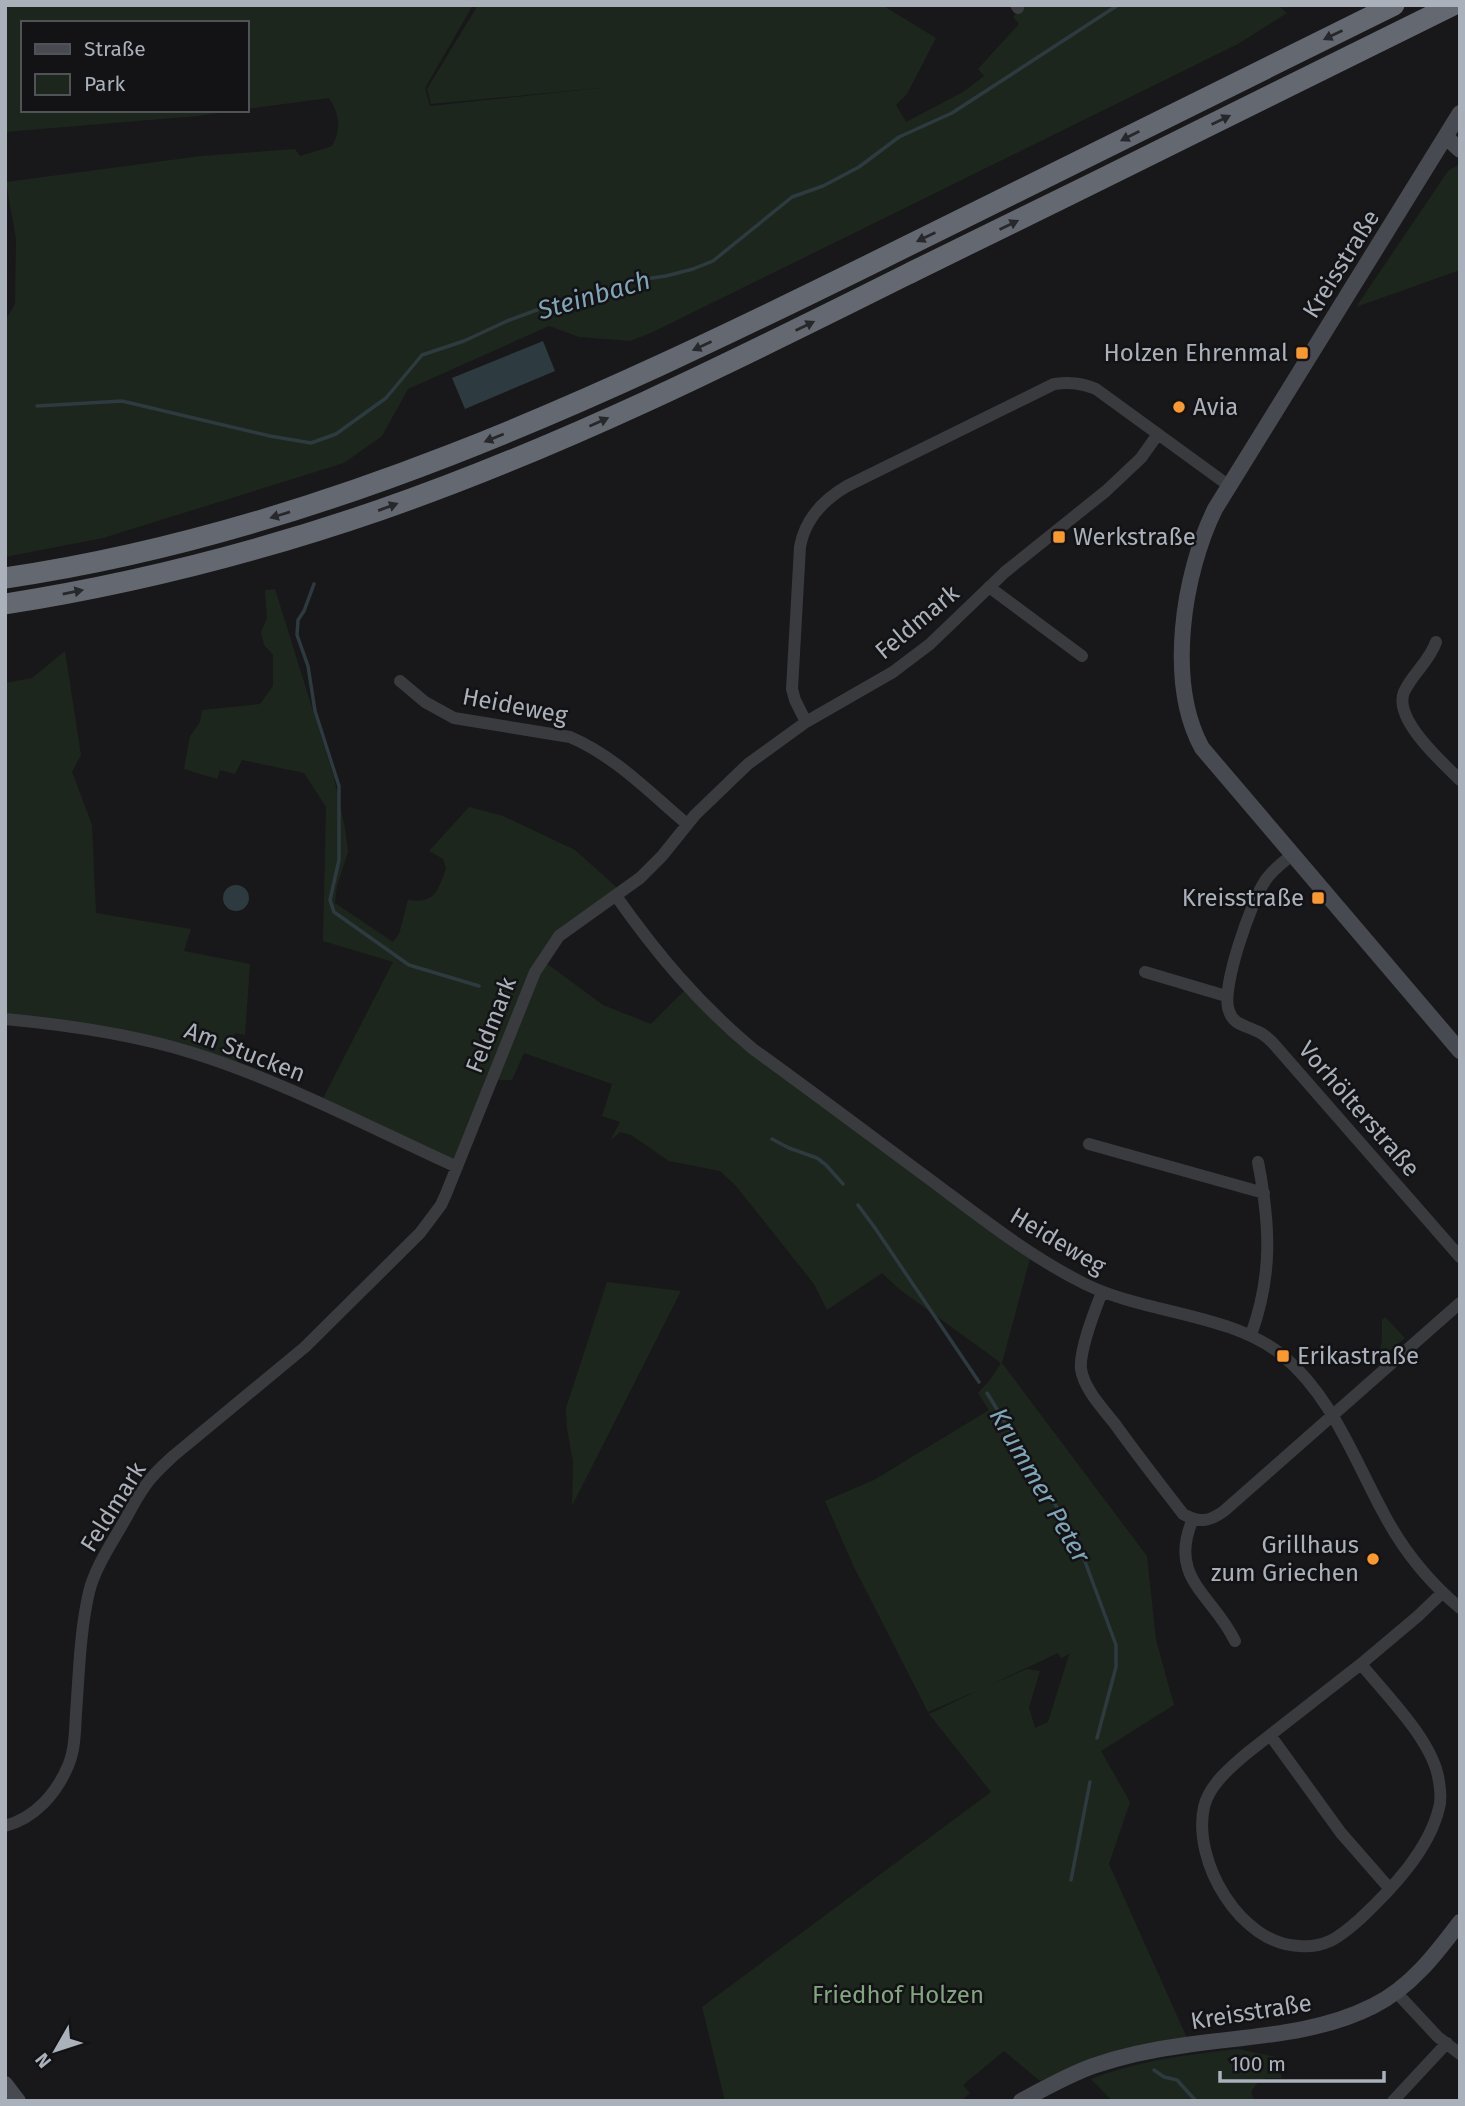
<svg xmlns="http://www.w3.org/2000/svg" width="1465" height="2106" font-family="'Fira Sans',sans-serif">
	<rect width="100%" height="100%" fill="#18181a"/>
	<path fill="#1d261d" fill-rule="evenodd" d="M 5,5 L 473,5 L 425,88 L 430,106 L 610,87 L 431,104 L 427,89 L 478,5 L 882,5 L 936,38 L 907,94 L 896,105 L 906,122 L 963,92 L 984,76 L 978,69 L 1019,24 L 1013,17 L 1024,5 L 1278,5 L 1287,13 L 1238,44 L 653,332 L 630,341 L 579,337 L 549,326 L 408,389 L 382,436 L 344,463 L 103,538 L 5,557 L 5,321 L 15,304 L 16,239 L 6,182 L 201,156 L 295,149 L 300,156 L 332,146 C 342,129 339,113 329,98 L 247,109 L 247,23 L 23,23 L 23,110 L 237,110 L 198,116 L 5,132 Z
		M 1460,164 L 1460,270 L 1356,307 L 1448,171 Z
		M 275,589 L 334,778 L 345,828 L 348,852 L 337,886 L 335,903 L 393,942 L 399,934 L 408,900 C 435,904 437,892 446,869 L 443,859 L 429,851 L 469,807 L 503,816 L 575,850 L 622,892 L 589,914 L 542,960 L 603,1005 L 651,1024 L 687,988 L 720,1022 L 1031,1255 L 1002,1363 L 1147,1556 L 1156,1640 L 1174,1705 L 1101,1751 L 1130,1802 L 1109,1864 L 1187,2038 L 1091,2060 L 1040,2081 L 1004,2051 L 963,2085 L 970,2093 L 964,2098 L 965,2101 L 725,2101 L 702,2007 L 991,1792 L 929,1714 L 979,1690 L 928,1712 L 854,1567 L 825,1501 L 874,1480 L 989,1410 L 978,1393 L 990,1380 L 1001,1363 L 899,1289 L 882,1273 L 827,1310 L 814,1284 L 736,1186 L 720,1171 L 669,1161 L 631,1135 L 620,1132 L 610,1141 L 620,1122 L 602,1116 L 612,1084 L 524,1053 L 512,1080 L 498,1080 L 457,1167 L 320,1104 L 393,962 L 323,941 L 326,807 L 304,773 L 242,760 L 235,774 L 220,770 L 217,779 L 184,769 L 190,736 L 200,722 L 202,710 L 260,704 L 273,686 L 273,655 L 264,645 L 261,632 L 267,618 L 265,590 ZM 1058,1653 L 1061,1658 L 1071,1653 L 1069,1655 L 1048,1722 L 1035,1728 L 1029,1707 L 1040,1671 L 1027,1669 L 990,1685 Z
		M 65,651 L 81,755 L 72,772 L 92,825 L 96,913 L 191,929 L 184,951 L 250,964 L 245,1035 L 235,1033 L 231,1046 L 241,1050 L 236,1068 L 194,1053 L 5,1019 L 5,683 L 32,678 Z
		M 607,1282 L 681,1291 L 572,1506 L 573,1462 L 567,1428 L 566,1408 Z
		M 1385,1317 L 1405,1338 L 1385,1355 L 1380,1349 L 1382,1341 L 1382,1320 Z
		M 1238,2049 L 1276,2057 L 1282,2078 C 1264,2078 1260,2076 1251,2093 L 1255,2101 L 1112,2101 L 1091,2079 C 1140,2060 1187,2055 1238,2049 Z"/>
	<path fill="#2d3a3f" d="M 543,341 L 555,371 L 465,409 L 452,378 Z
		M223 898a13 13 0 1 1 26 0a13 13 0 1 1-26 0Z"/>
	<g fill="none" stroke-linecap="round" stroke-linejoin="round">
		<path stroke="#2d3a3f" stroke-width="3.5" d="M 37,406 L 122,401 L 270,436 L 311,443 L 336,434 L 386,398 L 422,355 L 464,341 L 507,321 L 542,308 L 638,280 L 666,276 L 693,269 L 713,261 L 792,197 L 823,186 L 859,167 L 899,137 L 952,113 L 1118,5
			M 314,584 L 304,611 L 298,620 L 297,635 L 308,666 L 315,711 L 339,786 L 339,860 L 330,900 L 334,912 L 409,965 L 479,986
			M 772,1139 L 789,1148 L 817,1158 L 826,1165 L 843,1184
			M 858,1205 L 875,1228 L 979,1382
			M 987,1393 L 1077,1540 L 1116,1645 L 1116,1667 L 1097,1738
			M 1071,1880 L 1090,1782
			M 1154,2070 L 1164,2077 L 1177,2080 L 1196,2101"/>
		<path stroke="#393b3f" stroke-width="12" d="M 1016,5 L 1018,8
			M 989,587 L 1082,656
			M 1436,642 C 1429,662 1413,673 1404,692 C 1393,719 1442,762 1460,780
			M 400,681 L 425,702 L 454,718 L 570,737 C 615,756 650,793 687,824
			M 806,722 L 795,700 L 792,689 L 800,547 C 805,519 823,500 847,486 L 1054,384 C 1070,382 1081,383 1096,389 L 1228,485
			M 1292,855 C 1282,863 1272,870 1265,881 C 1251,902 1220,990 1229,1011 C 1233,1024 1244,1025 1254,1030 C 1261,1032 1267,1037 1272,1042 L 1460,1257
			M 616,896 C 657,954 698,1003 753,1049 C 814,1093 875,1139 936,1184 C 984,1220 1031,1257 1085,1284 C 1146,1314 1230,1313 1282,1355 C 1332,1396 1354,1459 1384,1514 C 1403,1550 1429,1582 1460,1608
			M 1145,972 L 1226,996
			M 5,1019 C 69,1025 133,1034 193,1053 C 283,1081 371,1128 457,1167
			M 1089,1144 L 1264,1193
			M 1102,1292 C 1095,1310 1079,1350 1081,1369 C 1084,1389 1103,1409 1115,1424 C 1137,1455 1160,1484 1183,1514 C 1199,1523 1209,1522 1224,1511 L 1460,1303
			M 1251,1335 C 1273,1274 1270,1224 1258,1162
			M 1193,1519 C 1167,1578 1213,1595 1235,1641
			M 1361,1664 C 1386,1695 1430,1738 1438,1776 C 1440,1786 1442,1798 1439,1808 C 1429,1850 1391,1890 1360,1919 C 1351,1927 1341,1936 1330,1941 C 1321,1945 1309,1947 1299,1946 C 1240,1944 1192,1861 1204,1807 C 1209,1785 1230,1768 1246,1754 L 1361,1664 L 1418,1616 L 1442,1593
			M 1270,1735 L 1341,1833 L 1390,1889
			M 5,1826 C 35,1818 56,1794 68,1766 C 75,1750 75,1731 76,1713 C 79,1673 80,1631 89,1592 C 95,1568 110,1546 122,1525 C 132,1508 140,1490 153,1476 C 159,1469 166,1463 172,1457 L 305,1347 L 420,1233 L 441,1205 L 446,1194 L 535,972 L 559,936 L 640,878 L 662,856 L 695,815 L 748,764 L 806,722 L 893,672 L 930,644 L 1005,572 L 1106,491 L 1141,458 L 1158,434
			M 1395,1991 L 1438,2037 L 1460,2054
			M 1393,2101 L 1447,2043"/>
		<path stroke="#474a50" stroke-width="16" d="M 1460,113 L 1215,509 C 1183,574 1166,682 1202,748 L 1460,1051
			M 1446,137 L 1460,150
			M 5,2084 L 18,2101
			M 1021,2101 C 1045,2088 1068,2075 1093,2066 C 1122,2056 1156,2049 1186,2045 C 1248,2036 1316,2035 1373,2006 C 1410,1988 1436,1954 1460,1922"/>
		<path stroke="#646971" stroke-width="21" d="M 5,578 C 313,533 595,400 871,264 C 1046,178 1220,91 1394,5
			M 5,604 C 133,584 258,552 380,510 C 565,446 740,358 914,271 C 1094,183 1274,94 1453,5"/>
	</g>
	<defs><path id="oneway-solid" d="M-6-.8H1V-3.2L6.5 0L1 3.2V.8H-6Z" transform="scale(1.75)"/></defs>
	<g fill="#27282c">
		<use href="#oneway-solid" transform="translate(1333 35) rotate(154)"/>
		<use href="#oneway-solid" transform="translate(1221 120) rotate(-26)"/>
		<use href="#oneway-solid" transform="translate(1130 136) rotate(153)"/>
		<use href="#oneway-solid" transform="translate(1009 225) rotate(-26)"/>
		<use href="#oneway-solid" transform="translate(926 237) rotate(154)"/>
		<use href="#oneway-solid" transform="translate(805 326) rotate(-26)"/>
		<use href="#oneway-solid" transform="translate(702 346) rotate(155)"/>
		<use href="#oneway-solid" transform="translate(599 422) rotate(-24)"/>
		<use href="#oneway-solid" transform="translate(494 438) rotate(158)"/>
		<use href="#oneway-solid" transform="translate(388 507) rotate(-20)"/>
		<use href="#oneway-solid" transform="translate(280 515) rotate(163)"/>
		<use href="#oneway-solid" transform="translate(73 592) rotate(-11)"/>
	</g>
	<g fill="#fb992f" stroke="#131315" stroke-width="2.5">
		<rect x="1295" y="346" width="14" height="14" rx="3.5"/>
		<circle cx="1179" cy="407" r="7"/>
		<rect x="1052" y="530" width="14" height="14" rx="3.5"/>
		<rect x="1311" y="891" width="14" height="14" rx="3.5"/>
		<rect x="1276" y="1349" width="14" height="14" rx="3.5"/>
		<circle cx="1373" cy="1559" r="7"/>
	</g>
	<g text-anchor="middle" stroke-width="5" stroke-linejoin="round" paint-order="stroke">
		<g font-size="24" fill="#aab1bb" stroke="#131315">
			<text transform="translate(1341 264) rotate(-58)" y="8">Kreisstraße</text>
			<text transform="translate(917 622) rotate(-40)" y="8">Feldmark</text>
			<text transform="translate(515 706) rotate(11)" y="8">Heideweg</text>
			<text transform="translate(491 1025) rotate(-69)" y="8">Feldmark</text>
			<text transform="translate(245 1052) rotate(21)" y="8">Am Stucken</text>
			<text transform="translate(1359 1109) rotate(49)" y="8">Vorhölterstraße</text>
			<text transform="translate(1058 1241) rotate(31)" y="8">Heideweg</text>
			<text transform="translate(113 1507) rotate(-58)" y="8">Feldmark</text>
			<text transform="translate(1251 2012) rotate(-9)" y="8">Kreisstraße</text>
		</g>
		<g font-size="24" fill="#aab1bb" stroke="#131315" text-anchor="end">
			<text x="1288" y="361">Holzen Ehrenmal</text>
			<text x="1193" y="415" text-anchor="start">Avia</text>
			<text x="1073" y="545" text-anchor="start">Werkstraße</text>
			<text x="1304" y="906">Kreisstraße</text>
			<text x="1297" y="1364" text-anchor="start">Erikastraße</text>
			<text x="1359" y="1553">Grillhaus<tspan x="1359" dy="28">zum Griechen</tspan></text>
		</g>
		<g font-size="24" fill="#83a680" stroke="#131315">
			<text x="898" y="2003">Friedhof Holzen</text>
		</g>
		<g font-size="26" font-style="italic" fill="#7fa5b7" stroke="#131315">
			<text transform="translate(594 295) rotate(-16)" y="9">Steinbach</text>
			<text transform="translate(1040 1485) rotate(60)" y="9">Krummer Peter</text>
		</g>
	</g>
	<rect width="1465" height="2106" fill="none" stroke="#aab1bb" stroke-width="14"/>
	<rect x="21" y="21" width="228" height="91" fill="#131315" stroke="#4f5257" stroke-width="2"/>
	<rect x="35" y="44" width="35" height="10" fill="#474a50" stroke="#4f5257" stroke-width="2"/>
	<text x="84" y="56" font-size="21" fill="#aab1bb">Straße</text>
	<rect x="35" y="74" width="35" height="21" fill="#1d261d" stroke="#4f5257" stroke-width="2"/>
	<text x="84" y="91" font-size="21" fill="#aab1bb">Park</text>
	<g transform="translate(56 2050) rotate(231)" stroke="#131315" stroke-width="5" paint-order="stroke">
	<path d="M0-5L12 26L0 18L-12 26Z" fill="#aab1bb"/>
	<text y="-10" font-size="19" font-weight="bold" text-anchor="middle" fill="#aab1bb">N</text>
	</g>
	<path d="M1220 2071v10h164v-10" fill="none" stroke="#aab1bb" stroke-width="3.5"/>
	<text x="1230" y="2071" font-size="21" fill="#aab1bb" stroke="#131315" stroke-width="5" paint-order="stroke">100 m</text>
</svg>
